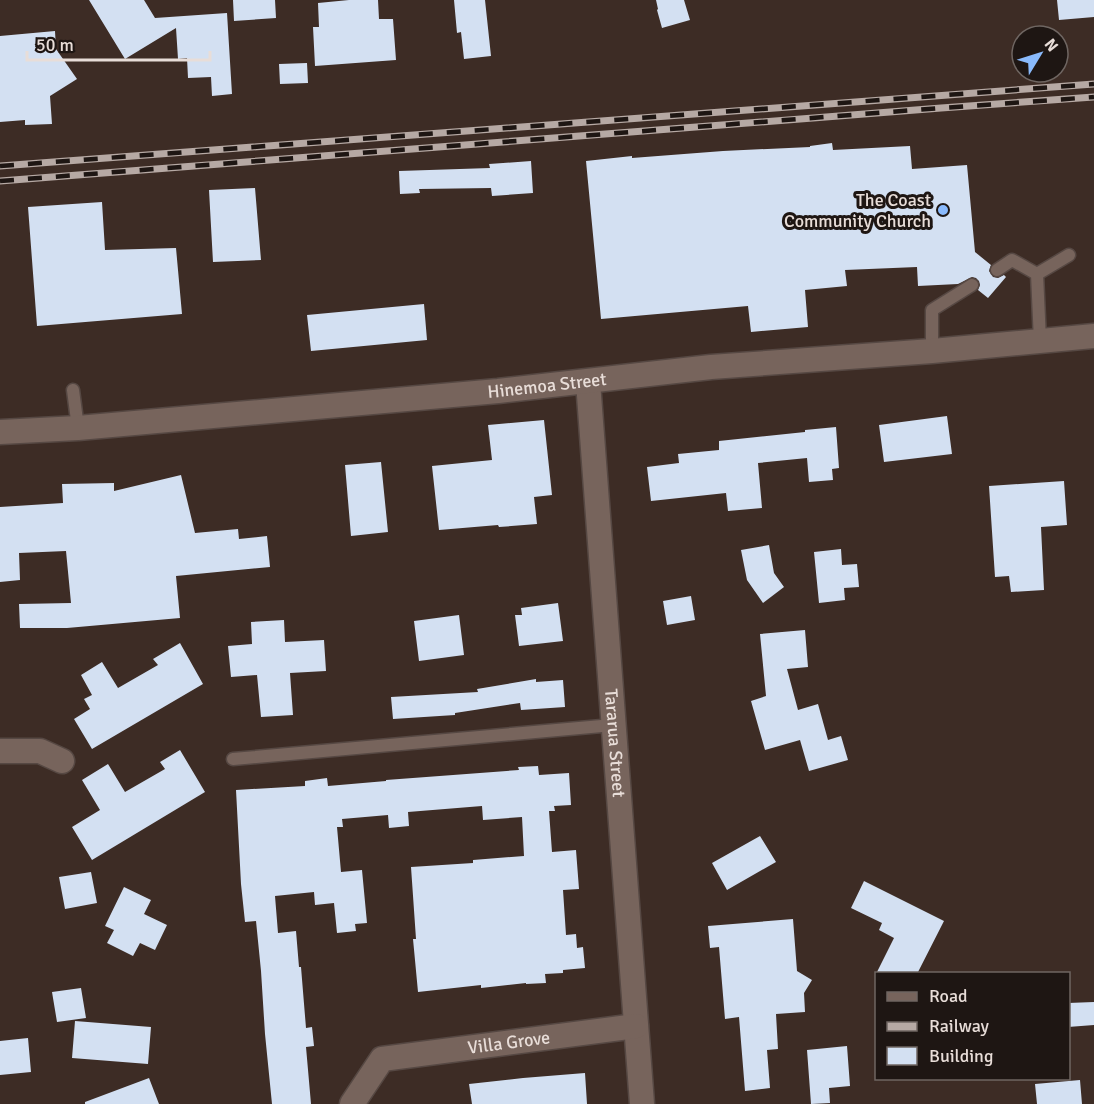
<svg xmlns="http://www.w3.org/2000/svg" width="1094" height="1104" font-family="Signika,sans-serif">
	<rect width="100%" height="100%" fill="#3d2c25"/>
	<path fill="#d3e0f2" d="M 89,0 L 144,0 L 155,18 L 227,13 L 232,94 L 212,96 L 211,77 L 188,78 L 187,58 L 178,59 L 176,28 L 125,59 Z
		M 233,0 L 275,0 L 276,18 L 234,21 Z
		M 349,0 L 378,0 L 379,19 L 393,19 L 396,60 L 315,66 L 313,27 L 319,27 L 318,3 Z
		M 454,0 L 485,0 L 491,56 L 464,59 L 461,32 L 457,33 Z
		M 656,0 L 684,0 L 690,20 L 662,28 L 657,10 L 658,9 Z
		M 1057,0 L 1094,0 L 1094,17 L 1059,20 Z
		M 55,31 L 56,49 L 77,79 L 50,96 L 52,124 L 25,125 L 25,120 L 0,122 L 0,36 Z
		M 307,63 L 308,83 L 280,84 L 279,64 Z
		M 832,143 L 833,150 L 910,146 L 912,169 L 967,165 L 975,252 L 991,265 L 989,271 L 993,277 L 998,278 L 1004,275 L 1006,277 L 988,298 L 978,290 L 980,285 L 979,281 L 976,278 L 972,277 L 958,284 L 918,286 L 917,267 L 845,270 L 847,286 L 805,290 L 808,327 L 751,332 L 748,306 L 601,319 L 586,161 L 632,156 L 632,158 L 723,151 L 810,147 L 810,146 Z
		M 531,161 L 533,193 L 492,196 L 491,188 L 419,189 L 420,193 L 400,194 L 399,171 L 490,168 L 489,164 Z
		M 255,188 L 261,260 L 213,262 L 209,190 Z
		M 102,202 L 105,250 L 176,248 L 182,314 L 37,326 L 28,207 Z
		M 424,304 L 427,340 L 311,351 L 307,315 Z
		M 947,416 L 952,454 L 884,462 L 879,425 Z
		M 544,420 L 552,495 L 534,497 L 537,524 L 499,527 L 498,525 L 439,530 L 432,466 L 492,460 L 488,425 Z
		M 836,427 L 839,468 L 832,469 L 833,480 L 809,482 L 807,458 L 758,463 L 762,508 L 728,511 L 726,493 L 651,501 L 647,467 L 679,463 L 678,454 L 719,450 L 719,441 L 805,432 L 805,430 Z
		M 381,462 L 388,532 L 351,536 L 345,465 Z
		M 181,475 L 195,533 L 238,529 L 239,539 L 267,536 L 270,567 L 176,576 L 180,618 L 67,628 L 20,628 L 19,604 L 71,603 L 66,551 L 19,553 L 20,580 L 0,582 L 0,507 L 63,503 L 62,484 L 114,483 L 114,491 Z
		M 1064,481 L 1067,525 L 1041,527 L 1044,590 L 1011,592 L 1009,576 L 995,577 L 989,486 Z
		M 769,545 L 774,573 L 784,587 L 763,603 L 747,580 L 741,550 Z
		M 841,549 L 842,565 L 857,564 L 859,587 L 844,588 L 845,600 L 819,603 L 814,552 Z
		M 691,596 L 695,620 L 667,625 L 663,601 Z
		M 558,603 L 563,641 L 519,646 L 515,615 L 522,615 L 521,608 Z
		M 459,615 L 464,655 L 419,661 L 414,621 Z
		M 284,620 L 285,642 L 324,640 L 326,671 L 290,673 L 293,715 L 261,717 L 257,675 L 231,677 L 228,646 L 252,644 L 251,622 Z
		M 805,630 L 808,667 L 787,669 L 798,710 L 818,704 L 828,740 L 841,736 L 848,760 L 809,771 L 800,740 L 765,750 L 751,701 L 766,696 L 760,634 Z
		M 180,643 L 203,684 L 92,749 L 74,719 L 90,709 L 84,699 L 92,695 L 81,675 L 102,662 L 118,688 L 158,665 L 153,659 Z
		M 536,679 L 536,682 L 563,680 L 565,707 L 521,710 L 520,703 L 455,713 L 455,715 L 393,719 L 391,697 L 478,692 L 477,689 Z
		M 180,750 L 205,792 L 92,860 L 72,827 L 100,810 L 82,780 L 108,764 L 125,792 L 165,769 L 160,762 Z
		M 538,766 L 539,775 L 569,773 L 571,805 L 554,806 L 555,811 L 549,811 L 552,852 L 576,850 L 579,889 L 563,890 L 566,935 L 576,934 L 577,948 L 583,947 L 585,968 L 563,970 L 563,973 L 545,974 L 546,983 L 526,984 L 526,983 L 481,988 L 481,985 L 418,992 L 413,939 L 416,939 L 411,867 L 473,863 L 473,860 L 524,856 L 522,817 L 483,820 L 482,806 L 408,812 L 409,826 L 389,828 L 388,815 L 342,819 L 343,827 L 337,827 L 341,872 L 362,870 L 367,923 L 355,924 L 356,931 L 337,933 L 334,903 L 315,905 L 314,892 L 275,896 L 278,933 L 296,931 L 299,967 L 301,967 L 306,1028 L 312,1027 L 314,1046 L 306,1047 L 311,1104 L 272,1104 L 265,1034 L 261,971 L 256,921 L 245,922 L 241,884 L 236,790 L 305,786 L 305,781 L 327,778 L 328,786 L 386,781 L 386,780 L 519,770 L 518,767 Z
		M 760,836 L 776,862 L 727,890 L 712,863 Z
		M 91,872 L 97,903 L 65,909 L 59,877 Z
		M 864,881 L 944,921 L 917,974 L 876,974 L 894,938 L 879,930 L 882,923 L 851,908 Z
		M 124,887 L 151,900 L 144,914 L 167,925 L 155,950 L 140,943 L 133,956 L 107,943 L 114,930 L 105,926 Z
		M 793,919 L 797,971 L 812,980 L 804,993 L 805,1012 L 776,1014 L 778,1049 L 767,1050 L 770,1088 L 745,1091 L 739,1017 L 725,1019 L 719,947 L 710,948 L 708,926 Z
		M 81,988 L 86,1018 L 57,1022 L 52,992 Z
		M 1094,1002 L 1094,1025 L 1068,1027 L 1068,1003 Z
		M 75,1021 L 151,1027 L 148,1064 L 72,1058 Z
		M 28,1038 L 31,1072 L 0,1075 L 0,1041 Z
		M 847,1046 L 850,1086 L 829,1088 L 830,1103 L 811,1104 L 807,1050 Z
		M 585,1073 L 587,1104 L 472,1104 L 469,1084 L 523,1078 Z
		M 149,1078 L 159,1104 L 85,1104 L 85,1102 Z
		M 1080,1080 L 1082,1104 L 1037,1104 L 1035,1084 Z"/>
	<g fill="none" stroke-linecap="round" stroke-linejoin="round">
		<defs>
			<path id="lane" d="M 997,270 L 1012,260 L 1037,274
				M 1037,274 L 1040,341
				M 1037,274 L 1069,255
				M 932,351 L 932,310 L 972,285
				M 73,390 L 78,428
				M 233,759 L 613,725"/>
			<g id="street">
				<path id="s1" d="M 588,382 L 642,1104"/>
				<path id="s2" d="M 0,432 L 78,428 L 498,391 L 711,367 L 932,351 L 1094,336"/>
				<path d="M 0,751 L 40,751 L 62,761"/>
				<path id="s3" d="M 352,1104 L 382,1059 L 636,1026"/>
			</g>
		</defs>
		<use href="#lane" stroke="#564843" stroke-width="15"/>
		<use href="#street" stroke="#564843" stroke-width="27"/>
		<use href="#lane" stroke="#77645c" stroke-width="12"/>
		<use href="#street" stroke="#77645c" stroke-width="24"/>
		<defs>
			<path id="rail" d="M 0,166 L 1094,84
				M 0,181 L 941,108 L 1094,97"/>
		</defs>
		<use href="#rail" stroke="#b6a9a4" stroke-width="7"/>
		<use href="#rail" stroke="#1e1613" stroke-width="4.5" stroke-dasharray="14" stroke-linecap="butt"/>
	</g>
	<circle fill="#8abafc" stroke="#1e1613" stroke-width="2" cx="943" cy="210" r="6"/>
	<g text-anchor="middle" stroke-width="6" stroke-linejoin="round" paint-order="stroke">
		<g font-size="18" fill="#e8ddd8" stroke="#1e1613" text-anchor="end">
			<text x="931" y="206">The Coast<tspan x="931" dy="21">Community Church</tspan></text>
		</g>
		<g font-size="18" fill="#e8ddd8" stroke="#1e1613">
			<text dy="6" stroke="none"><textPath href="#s2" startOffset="549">Hinemoa Street</textPath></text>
			<text dy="6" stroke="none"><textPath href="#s1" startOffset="362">Tararua Street</textPath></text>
			<text dy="6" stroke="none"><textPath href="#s3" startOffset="182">Villa Grove</textPath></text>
		</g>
	</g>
	<rect x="875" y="972" width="195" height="108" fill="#1e1613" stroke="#6f6662" stroke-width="1.5"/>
	<rect x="887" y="992" width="30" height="9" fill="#77645c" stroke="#6f6662" stroke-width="1.5"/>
	<text x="929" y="1002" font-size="18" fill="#e8ddd8">Road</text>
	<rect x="887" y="1022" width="30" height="9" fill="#b6a9a4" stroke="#6f6662" stroke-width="1.5"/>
	<text x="929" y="1032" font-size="18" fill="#e8ddd8">Railway</text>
	<rect x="887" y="1047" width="30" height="18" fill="#d3e0f2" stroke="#6f6662" stroke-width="1.5"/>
	<text x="929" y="1062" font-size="18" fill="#e8ddd8">Building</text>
	<g transform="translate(1040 54) rotate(52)"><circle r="28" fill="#1e1613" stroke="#6f6662" stroke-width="1.5"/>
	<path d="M0-4.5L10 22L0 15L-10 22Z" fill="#8abafc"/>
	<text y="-9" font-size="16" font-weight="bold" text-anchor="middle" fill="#e8ddd8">N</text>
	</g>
	<path d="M27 51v9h183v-9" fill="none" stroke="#e8ddd8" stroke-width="3"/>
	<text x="36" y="51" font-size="18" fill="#e8ddd8" stroke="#1e1613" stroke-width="4.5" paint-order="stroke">50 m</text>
</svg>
